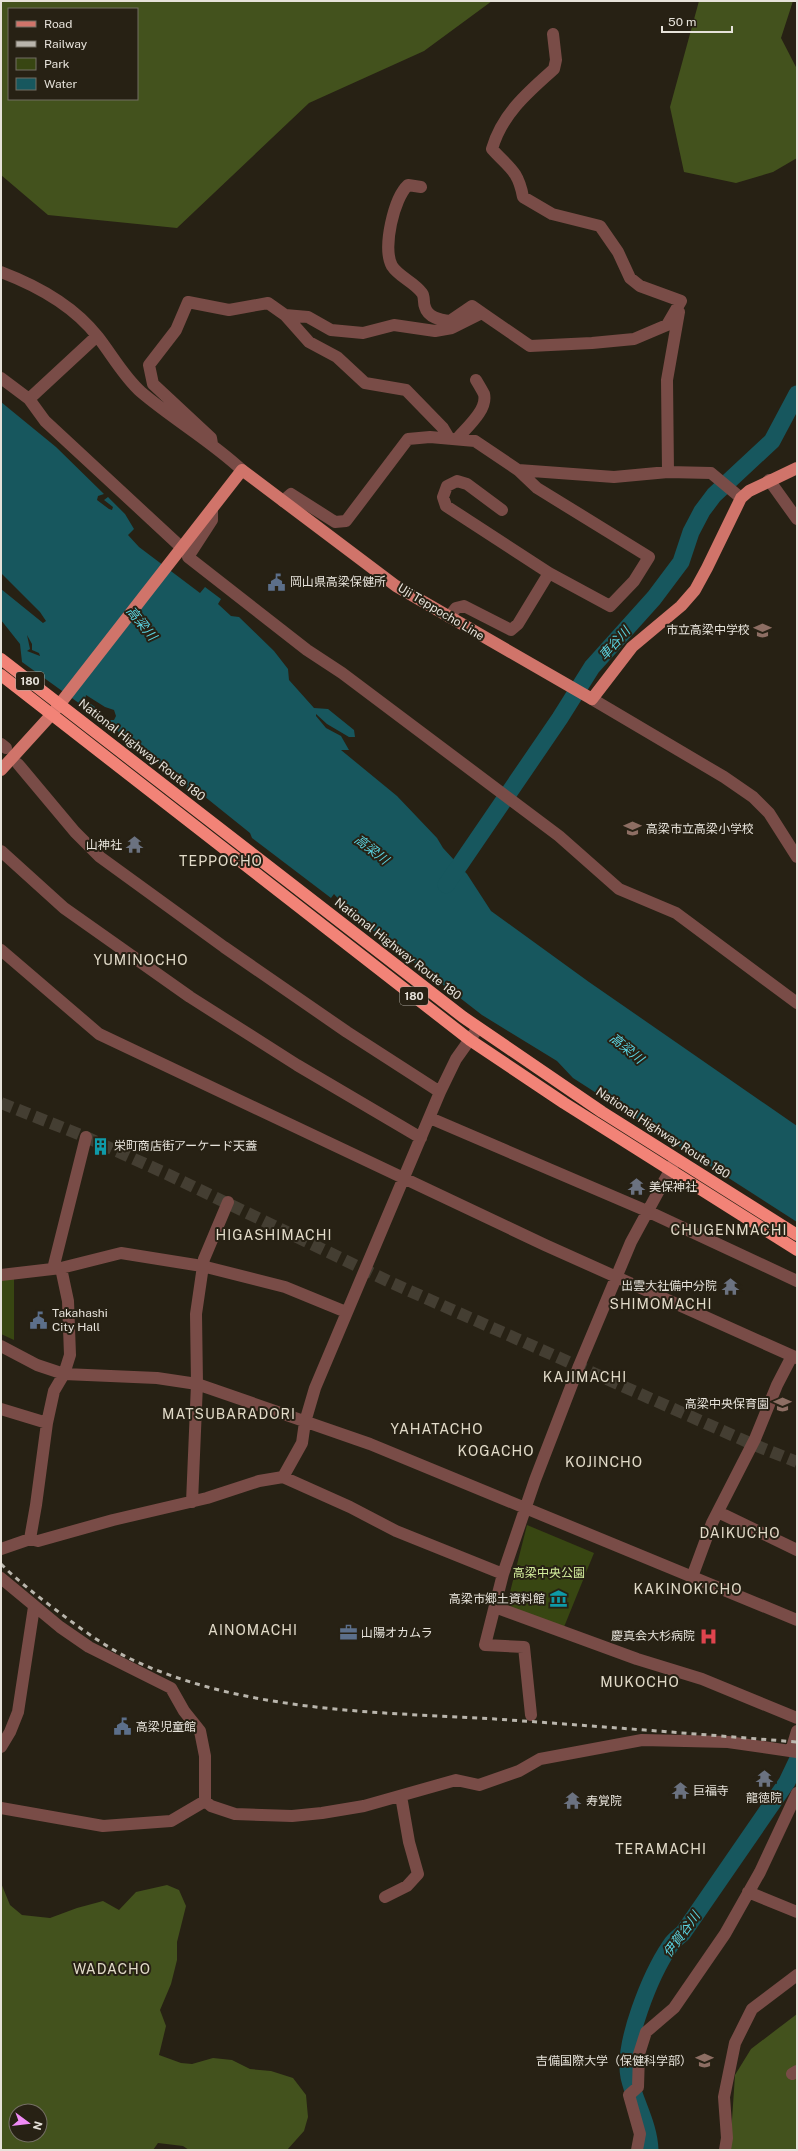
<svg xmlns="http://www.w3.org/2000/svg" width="798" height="2151" font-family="'Public Sans','Noto Sans JP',sans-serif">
	<rect width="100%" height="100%" fill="#272114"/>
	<path fill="#384612" d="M 14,1276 L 14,1340 L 1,1334 L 1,1278 Z
		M 527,1525 L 594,1553 L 564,1627 L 506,1608 Z"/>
	<path fill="#43521d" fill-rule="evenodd" d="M 1,1 L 492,1 L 424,51 L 309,103 L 177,228 L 48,215 L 1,175 ZM 9,9 L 137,9 L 137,99 L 9,99 Z
		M 699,1 L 793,1 L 781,38 L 797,69 L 797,158 L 773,172 L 736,183 L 684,172 L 670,107 Z
		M 1,1883 L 10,1905 L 22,1915 L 50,1918 L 77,1908 L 103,1901 L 119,1910 L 136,1892 L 167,1885 L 179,1890 L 186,1906 L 177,1942 L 177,1960 L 171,1984 L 160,2010 L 166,2026 L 159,2055 L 181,2063 L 192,2064 L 213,2058 L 232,2060 L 250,2069 L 271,2071 L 293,2078 L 306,2095 L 308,2117 L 304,2131 L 287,2150 L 189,2150 L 183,2146 L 158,2143 L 153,2150 L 1,2150 ZM 16,2111 L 40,2111 L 40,2135 L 16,2135 Z
		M 797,2014 L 797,2150 L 730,2150 L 735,2075 L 751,2049 Z"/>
	<path fill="#17575e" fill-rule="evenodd" d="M 1,402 L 56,447 L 104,494 L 98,496 L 97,500 L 109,509 L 112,510 L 113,507 L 104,500 L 108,497 L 125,514 L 134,529 L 128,535 L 139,547 L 200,593 L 205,587 L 221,599 L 218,604 L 231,616 L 239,617 L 274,651 L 288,669 L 289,680 L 314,708 L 328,709 L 354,730 L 355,737 L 349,737 L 327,724 L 316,714 L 316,716 L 326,728 L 341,736 L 349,750 L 341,750 L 397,796 L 437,838 L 443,848 L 467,874 L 491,911 L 589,982 L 797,1126 L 797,1222 L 573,1078 L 557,1061 L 482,1015 L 357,918 L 355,915 L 344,908 L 350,906 L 348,904 L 343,904 L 334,894 L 331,898 L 252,838 L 250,833 L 199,792 L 197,798 L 186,789 L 188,785 L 107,723 L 108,720 L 114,720 L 116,716 L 114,710 L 105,707 L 86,695 L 85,700 L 95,707 L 94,714 L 22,662 L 20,644 L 1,620 L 1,589 L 43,623 L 46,621 L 40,612 L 1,573 ZM 27,635 L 32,644 L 32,650 L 39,653 L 40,656 L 27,651 L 30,649 Z"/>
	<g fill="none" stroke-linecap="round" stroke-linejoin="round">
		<path stroke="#17575e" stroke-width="17" d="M 446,885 L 560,718 L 592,667 L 654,598 L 681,562 L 691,532 L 702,511 L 714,495 L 772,441 L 797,394
			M 650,2150 C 649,2124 635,2103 629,2077 C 622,2044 651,1974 670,1946 C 673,1941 678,1937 683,1933 L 787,1782 L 797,1761"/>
		<path stroke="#443e32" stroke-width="12" stroke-dasharray="12 6" stroke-linecap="butt" d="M 1,1103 L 86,1137 L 169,1175 L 392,1283 L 752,1444 L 797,1462"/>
		<path stroke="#794c47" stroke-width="12" d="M 553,34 L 556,60 L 554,69 C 528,92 502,114 492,149 C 509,168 518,170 523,197 L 552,214 L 600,226 L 618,252 L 630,278 L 640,286 L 681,301
			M 421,187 L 408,185 C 394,198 382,248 392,266 C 399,277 414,282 422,293 C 425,297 423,303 425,307 C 428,318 441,320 450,321 L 472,306 L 482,313
			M 1,272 C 38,286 74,306 98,337 C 112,355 124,377 141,392 C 174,420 211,441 242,470
			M 285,315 L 308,317 L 331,330 L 363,333 L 394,325 L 435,331 L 452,328 L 482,313 L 530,346 L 592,343 L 634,339 L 667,325 L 681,301
			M 1,378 L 29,399 L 45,421 L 182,548
			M 29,399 L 97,336
			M 457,439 C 466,428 488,410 484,394 C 482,390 479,385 476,380
			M 212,444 L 211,438 L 153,384 L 149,365 L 176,330 L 188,302 L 229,310 L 268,303 L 285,315 L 309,342 L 337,357 L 365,383 L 406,390 L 443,428 L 449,438
			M 518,470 L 614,477 L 668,472 L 711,473 L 741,498
			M 668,472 L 667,380 L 679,312
			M 769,480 L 797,519
			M 283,501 L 291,494 L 335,522 L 346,521 L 408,439 L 430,437 L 475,441 L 518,470 L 537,488 L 649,557 L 634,581 L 610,606 L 549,573 L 446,506 L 443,497 L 447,486 L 457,481 L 467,484 L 502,510
			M 212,509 L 212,520 L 188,557 L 307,650 L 342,673 L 559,836 L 619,889 L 676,913 L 797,1003
			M 449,617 L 456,608 L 464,606 L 511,630 L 518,624 L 549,573
			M 592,699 L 724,777 L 753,797 L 769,813 L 797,857
			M 1,744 L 6,748
			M 18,764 L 75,832 L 100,857 L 224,947 L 347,1032 L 440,1092
			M 1,851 L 64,908 L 190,997 L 297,1065 L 421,1138
			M 1,950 L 99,1034 L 545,1245 L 797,1358
			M 430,1118 L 647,1211 L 797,1281
			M 53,1269 L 86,1137
			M 1,1275 L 61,1268 L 121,1253 L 202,1266 L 285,1287 L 346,1312
			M 1,1346 L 37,1365 L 64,1374 L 157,1378 L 197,1384 L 370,1444 L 797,1620
			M 1,1409 L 47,1423
			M 283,1477 L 302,1443 L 305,1422 L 315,1388 L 440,1092 L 456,1059 L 478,1028
			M 192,1502 L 197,1384 L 196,1314 L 204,1259 L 228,1202
			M 718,1512 L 797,1550
			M 30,1539 L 36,1505 L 47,1423 L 54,1391 L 64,1374 L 70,1355 L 68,1301 L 61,1268
			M 1,1549 L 30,1539 L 38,1541 L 113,1520 L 207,1498 L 259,1481 L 283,1477 L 350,1507 L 396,1531 L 503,1574
			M 692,1577 L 712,1523 L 755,1439 L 777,1385 L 792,1356
			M 1,1578 L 60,1627 L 89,1647 L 171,1688 L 184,1711 L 200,1731 L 205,1756 L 205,1801 L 211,1806 L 235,1814 L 292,1816 L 322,1813 L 364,1806 L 456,1780 L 479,1785 L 519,1771 L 540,1759 L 642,1740 L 728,1742 L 797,1752
			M 495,1607 L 637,1659 L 702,1679 L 797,1718
			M 531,1715 L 524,1647 L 485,1645 L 503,1574 L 535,1480 L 579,1366 L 631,1242 L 675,1161
			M 1,1747 L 10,1732 L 18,1712 L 34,1607
			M 791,1751 L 797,1731
			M 1,1808 L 103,1826 L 171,1821 L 205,1801
			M 748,1892 L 797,1912
			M 385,1897 L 407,1886 L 418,1874 L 409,1842 L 401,1796
			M 792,2074 L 797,2071
			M 637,2150 L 640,2134 L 629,2095 L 638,2087 L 639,2054 L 646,2032 L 674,2008 L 725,1934 L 760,1872 L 797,1793
			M 725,2150 L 727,2138 L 724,2097 L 735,2043 L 752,2009 L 797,1975"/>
		<path stroke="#d0746a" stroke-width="12" d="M 1,770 L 52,714 L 242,470 L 396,586 L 592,699 L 632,647 L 681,606 L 695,590 L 707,568 L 741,498 L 749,491 L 797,468"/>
		<path stroke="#f28377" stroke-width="12" d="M 1,659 L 463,1017 L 602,1112 L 797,1235
			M 1,675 L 470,1040 L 564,1103 L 797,1250"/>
		<path stroke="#b9b5ac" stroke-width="3" stroke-dasharray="5 5" stroke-linecap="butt" d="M 1,1564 C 18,1581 36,1595 56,1610 C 81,1629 108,1649 137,1662 C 249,1712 374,1712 495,1719 C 596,1726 696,1734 797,1742"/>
	</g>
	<defs>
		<symbol id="civic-bare" viewBox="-9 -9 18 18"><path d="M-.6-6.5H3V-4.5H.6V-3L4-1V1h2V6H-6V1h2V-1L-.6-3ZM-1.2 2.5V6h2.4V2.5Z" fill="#5c6f8a" stroke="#272114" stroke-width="2.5" paint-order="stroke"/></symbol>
		<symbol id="school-bare" viewBox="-9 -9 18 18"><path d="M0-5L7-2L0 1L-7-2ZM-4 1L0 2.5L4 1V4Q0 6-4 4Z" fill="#8d6e63" stroke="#272114" stroke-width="2.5" paint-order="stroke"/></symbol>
		<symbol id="temple-bare" viewBox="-9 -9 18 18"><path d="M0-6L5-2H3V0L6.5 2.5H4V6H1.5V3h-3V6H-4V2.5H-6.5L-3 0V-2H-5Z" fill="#6b7280" stroke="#272114" stroke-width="2.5" paint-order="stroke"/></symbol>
		<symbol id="building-bare" viewBox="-9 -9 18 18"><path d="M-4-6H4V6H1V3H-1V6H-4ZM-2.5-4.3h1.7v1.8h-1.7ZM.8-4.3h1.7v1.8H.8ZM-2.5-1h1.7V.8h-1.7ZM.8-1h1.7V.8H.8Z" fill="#0f9aa8" stroke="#272114" stroke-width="2.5" paint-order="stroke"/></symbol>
		<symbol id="museum-bare" viewBox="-9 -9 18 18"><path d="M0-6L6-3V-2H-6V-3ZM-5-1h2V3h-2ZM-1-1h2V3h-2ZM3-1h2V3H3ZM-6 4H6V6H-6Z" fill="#0f9aa8" stroke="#272114" stroke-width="2.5" paint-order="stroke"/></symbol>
		<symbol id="office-bare" viewBox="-9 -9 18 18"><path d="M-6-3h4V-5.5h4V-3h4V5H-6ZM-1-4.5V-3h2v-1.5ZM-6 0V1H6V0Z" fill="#5c6f8a" stroke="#272114" stroke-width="2.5" paint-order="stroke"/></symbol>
		<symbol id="hospital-bare" viewBox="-9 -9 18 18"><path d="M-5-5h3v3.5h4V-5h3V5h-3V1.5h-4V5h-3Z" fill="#e0444e" stroke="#272114" stroke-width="2.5" paint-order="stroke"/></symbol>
		<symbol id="university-bare" viewBox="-9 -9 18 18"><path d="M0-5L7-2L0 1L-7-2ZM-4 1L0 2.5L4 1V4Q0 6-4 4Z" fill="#8d6e63" stroke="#272114" stroke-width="2.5" paint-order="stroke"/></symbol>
	</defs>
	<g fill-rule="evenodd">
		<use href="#civic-bare" x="264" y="570" width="25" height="25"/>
		<use href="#school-bare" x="750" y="618" width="25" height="25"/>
		<use href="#school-bare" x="620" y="816" width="25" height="25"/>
		<use href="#temple-bare" x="122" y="832" width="25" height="25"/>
		<use href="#building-bare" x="88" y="1134" width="25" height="25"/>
		<use href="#temple-bare" x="624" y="1174" width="25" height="25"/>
		<use href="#temple-bare" x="718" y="1274" width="25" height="25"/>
		<use href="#civic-bare" x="26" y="1308" width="25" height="25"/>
		<use href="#school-bare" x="770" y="1392" width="25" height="25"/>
		<use href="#museum-bare" x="546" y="1586" width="25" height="25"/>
		<use href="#office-bare" x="336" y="1620" width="25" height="25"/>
		<use href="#hospital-bare" x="696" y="1624" width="25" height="25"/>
		<use href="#civic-bare" x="110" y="1714" width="25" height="25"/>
		<use href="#temple-bare" x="752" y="1766" width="25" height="25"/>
		<use href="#temple-bare" x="668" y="1778" width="25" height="25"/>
		<use href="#temple-bare" x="560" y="1788" width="25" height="25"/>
		<use href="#university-bare" x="692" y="2048" width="25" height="25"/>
	</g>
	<g text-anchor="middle" stroke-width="4" stroke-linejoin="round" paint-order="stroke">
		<g fill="#272114" stroke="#ada89f" stroke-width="1">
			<rect x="16" y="672" width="28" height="18" rx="3"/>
			<rect x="400" y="987" width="28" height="18" rx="3"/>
		</g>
		<g font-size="11" font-weight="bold" fill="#e6e2da">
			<text x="30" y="685">180</text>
			<text x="414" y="1000">180</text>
		</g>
		<g font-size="12" fill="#e6e2da" stroke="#272114" text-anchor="start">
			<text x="290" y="586">岡山県高梁保健所</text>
			<text x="750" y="634" text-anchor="end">市立高梁中学校</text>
			<text x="646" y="833">高梁市立高梁小学校</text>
			<text x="122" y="849" text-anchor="end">山神社</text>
			<text x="114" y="1150">栄町商店街アーケード天蓋</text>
			<text x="649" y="1191">美保神社</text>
			<text x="717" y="1290" text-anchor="end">出雲大社備中分院</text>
			<text x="52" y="1317">Takahashi<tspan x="52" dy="14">City Hall</tspan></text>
			<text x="769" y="1408" text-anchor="end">高梁中央保育園</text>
			<text x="545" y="1603" text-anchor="end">高梁市郷土資料館</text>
			<text x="361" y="1637">山陽オカムラ</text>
			<text x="695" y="1640" text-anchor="end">慶真会大杉病院</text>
			<text x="136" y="1731">高梁児童館</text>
			<text x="693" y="1795">巨福寺</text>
			<text x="764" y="1802" text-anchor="middle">龍徳院</text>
			<text x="586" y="1805">寿覚院</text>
			<text x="692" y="2065" text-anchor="end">吉備国際大学（保健科学部）</text>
		</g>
		<g font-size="12" fill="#e6e2da" stroke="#272114">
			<text transform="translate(441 612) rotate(31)" y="4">Uji Teppocho Line</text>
			<text transform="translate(142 750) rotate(38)" y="4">National Highway Route 180</text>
			<text transform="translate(398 949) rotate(38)" y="4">National Highway Route 180</text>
			<text transform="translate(663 1133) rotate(33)" y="4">National Highway Route 180</text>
		</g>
		<g font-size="12" fill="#d4ee9d" stroke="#272114">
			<text x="549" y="1577">高梁中央公園</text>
		</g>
		<g font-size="13" font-style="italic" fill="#5ad2e0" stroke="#272114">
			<text transform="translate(142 623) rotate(51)" y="5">高梁川</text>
			<text transform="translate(614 643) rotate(-48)" y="5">車谷川</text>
			<text transform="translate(372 849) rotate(38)" y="5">高梁川</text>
			<text transform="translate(627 1048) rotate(39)" y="5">高梁川</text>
			<text transform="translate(681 1934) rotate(-54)" y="5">伊賀谷川</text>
		</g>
		<g font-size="14" letter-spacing="1" fill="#e2dbc9" stroke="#272114">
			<text x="221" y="866">TEPPOCHO</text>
			<text x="141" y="965">YUMINOCHO</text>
			<text x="729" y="1235">CHUGENMACHI</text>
			<text x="274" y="1240">HIGASHIMACHI</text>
			<text x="661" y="1309">SHIMOMACHI</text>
			<text x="585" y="1382">KAJIMACHI</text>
			<text x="229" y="1419">MATSUBARADORI</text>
			<text x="437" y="1434">YAHATACHO</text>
			<text x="496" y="1456">KOGACHO</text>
			<text x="604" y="1467">KOJINCHO</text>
			<text x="740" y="1538">DAIKUCHO</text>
			<text x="688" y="1594">KAKINOKICHO</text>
			<text x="253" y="1635">AINOMACHI</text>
			<text x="640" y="1687">MUKOCHO</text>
			<text x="661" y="1854">TERAMACHI</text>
			<text x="112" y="1974">WADACHO</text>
		</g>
	</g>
	<rect width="798" height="2151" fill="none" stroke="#e6e2da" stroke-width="4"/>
	<rect x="8" y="8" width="130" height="92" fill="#272114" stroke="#736e63"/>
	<rect x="16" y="21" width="20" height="6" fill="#d0746a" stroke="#736e63"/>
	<text x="44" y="28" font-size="12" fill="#e6e2da">Road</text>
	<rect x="16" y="41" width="20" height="6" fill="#b9b5ac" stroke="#736e63"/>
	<text x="44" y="48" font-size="12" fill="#e6e2da">Railway</text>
	<rect x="16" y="58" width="20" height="12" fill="#384612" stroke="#736e63"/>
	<text x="44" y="68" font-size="12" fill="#e6e2da">Park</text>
	<rect x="16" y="78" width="20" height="12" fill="#17575e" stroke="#736e63"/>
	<text x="44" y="88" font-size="12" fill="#e6e2da">Water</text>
	<g transform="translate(28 2123) rotate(105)"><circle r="19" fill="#272114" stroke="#736e63"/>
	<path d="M0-3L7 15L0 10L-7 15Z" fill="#f08bf5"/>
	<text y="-6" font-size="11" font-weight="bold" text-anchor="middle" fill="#e6e2da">N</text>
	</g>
	<path d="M662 26v6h70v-6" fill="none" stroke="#e6e2da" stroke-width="2"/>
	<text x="668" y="26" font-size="12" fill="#e6e2da" stroke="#272114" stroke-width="3" paint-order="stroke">50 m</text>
</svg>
